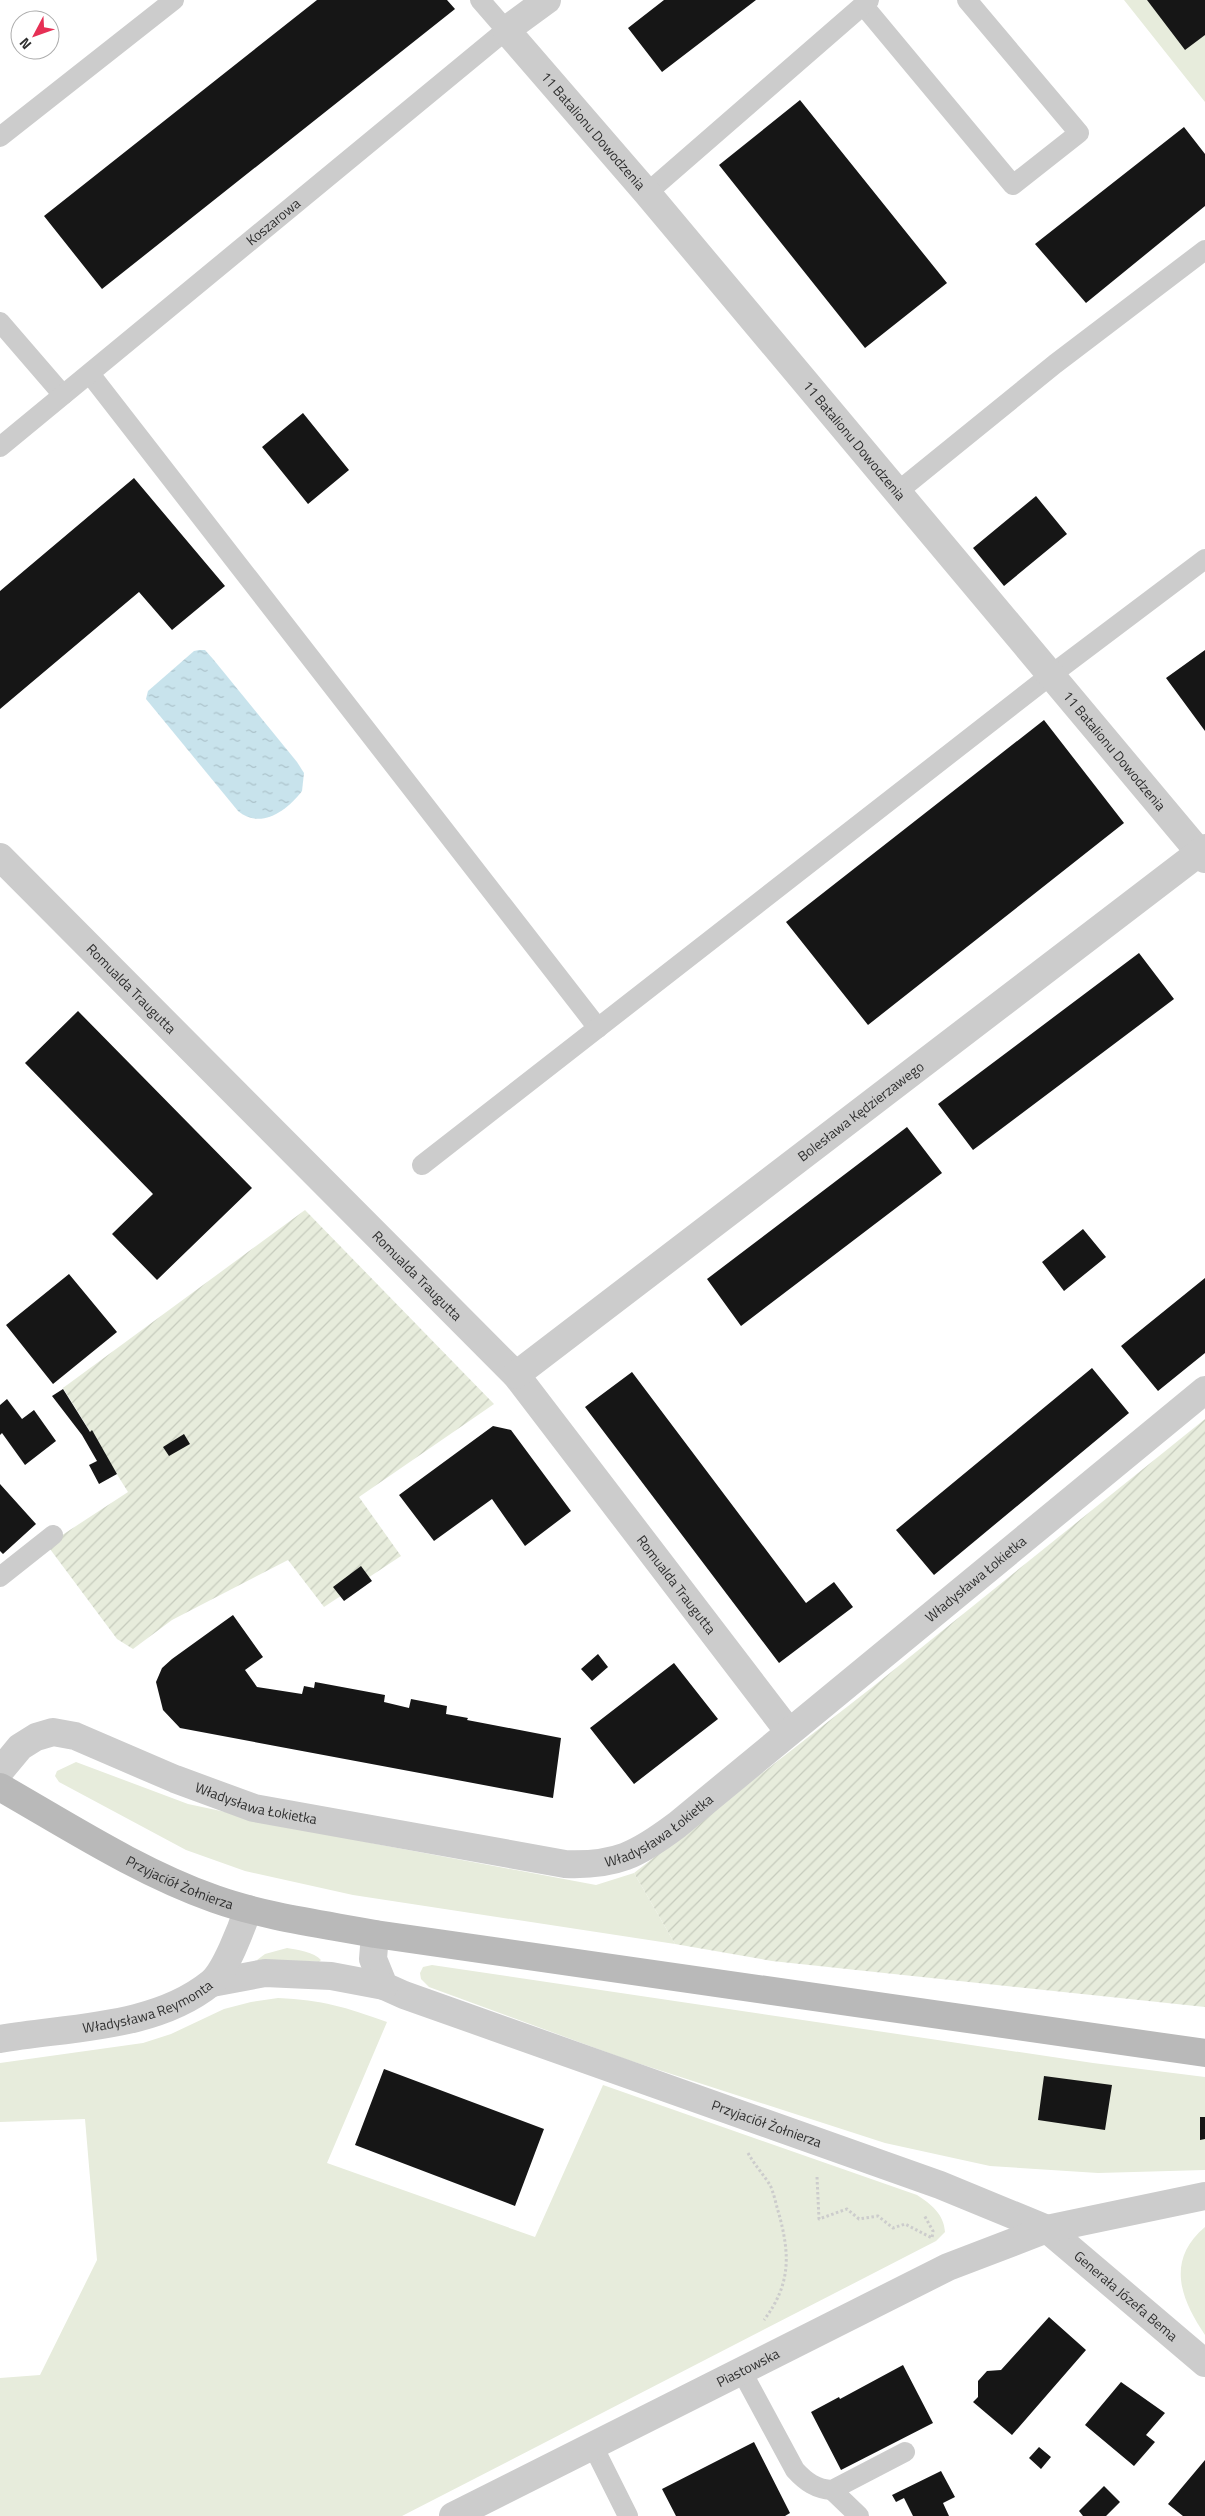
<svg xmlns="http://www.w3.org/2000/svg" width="1205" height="2516" font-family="'Titillium Web',sans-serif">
	<defs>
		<pattern id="garden-furrows" width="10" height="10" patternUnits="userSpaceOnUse" patternTransform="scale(1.25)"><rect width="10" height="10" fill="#e7ecdc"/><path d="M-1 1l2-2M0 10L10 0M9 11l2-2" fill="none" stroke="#c6cbbd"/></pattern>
		<pattern id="water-ripples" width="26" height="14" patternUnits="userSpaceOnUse" patternTransform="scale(1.25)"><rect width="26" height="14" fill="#c8e3ec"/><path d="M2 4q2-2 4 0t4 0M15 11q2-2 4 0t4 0" fill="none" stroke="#acc3cb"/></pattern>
	</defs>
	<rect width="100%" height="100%" fill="#fff"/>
	<path fill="#e7ecdc" d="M 1124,0 L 1147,0 L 1205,35 L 1205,102 Z
		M 76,1762 L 188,1804 L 376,1844 L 596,1885 L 634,1873 L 675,1944 L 353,1895 L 245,1871 L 186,1850 L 59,1782 L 55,1776 L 57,1771 Z
		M 287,1948 C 298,1950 314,1952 321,1960 L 319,1962 C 304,1959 266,1964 257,1960 L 265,1954 Z
		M 432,1965 L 1093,2063 L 1205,2077 L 1205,2170 L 1098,2173 L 990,2166 L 885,2143 L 628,2060 L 429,1987 L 421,1979 L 420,1973 L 423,1967 Z
		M 278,1998 C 323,2000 345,2007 387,2022 L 327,2163 L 535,2237 L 603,2085 L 917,2195 C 931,2204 944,2214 945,2232 L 936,2241 L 402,2516 L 0,2516 L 0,2378 L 40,2375 L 97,2260 L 85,2119 L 0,2122 L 0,2063 L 143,2043 L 171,2034 L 224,2009 L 251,2002 Z
		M 1205,2227 L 1205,2335 C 1180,2298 1166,2260 1205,2227 Z"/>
	<path fill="url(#garden-furrows)" d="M 305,1210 L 494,1404 L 359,1497 L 401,1556 L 324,1607 L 288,1560 L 172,1620 L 133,1649 L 117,1639 L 47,1545 L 128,1492 L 63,1388 Z
		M 1205,1419 L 1205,2007 L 772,1961 L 675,1944 L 634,1873 L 875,1685 Z"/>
	<path fill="url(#water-ripples)" d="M 199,650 L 205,650 L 213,659 L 297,762 L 304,773 L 302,791 C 287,811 260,830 238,811 L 146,699 L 148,691 L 194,651 Z"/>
	<path fill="#161616" d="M 317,0 L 447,0 L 455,9 L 102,289 L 44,216 Z
		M 664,0 L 756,0 L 662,72 L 628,28 Z
		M 1147,0 L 1205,0 L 1205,35 L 1185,50 Z
		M 800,100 L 947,283 L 865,348 L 719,165 Z
		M 1184,127 L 1205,154 L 1205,206 L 1086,303 L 1035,244 Z
		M 303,413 L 349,470 L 308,504 L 262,447 Z
		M 134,478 L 225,586 L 172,630 L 139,592 L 0,709 L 0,591 Z
		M 1036,496 L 1067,534 L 1004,586 L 973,548 Z
		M 1205,650 L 1205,731 L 1166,678 Z
		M 1044,720 L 1124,823 L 868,1025 L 786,922 Z
		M 1139,953 L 1174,999 L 973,1150 L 938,1104 Z
		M 78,1011 L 252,1188 L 157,1280 L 112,1234 L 153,1194 L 25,1063 Z
		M 907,1127 L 942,1173 L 741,1326 L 707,1279 Z
		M 1083,1229 L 1106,1257 L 1064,1291 L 1042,1262 Z
		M 69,1274 L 117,1332 L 53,1384 L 6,1325 Z
		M 1205,1278 L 1205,1353 L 1158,1391 L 1121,1346 Z
		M 1092,1368 L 1129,1413 L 934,1575 L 896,1530 Z
		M 632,1372 L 806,1603 L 834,1582 L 853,1607 L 779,1663 L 585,1407 Z
		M 63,1389 L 90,1432 L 92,1430 L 117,1474 L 99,1484 L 89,1465 L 97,1461 L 82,1435 L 52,1396 Z
		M 7,1399 L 22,1419 L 34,1410 L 56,1441 L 25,1465 L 2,1433 L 0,1435 L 0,1405 Z
		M 493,1426 L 511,1430 L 571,1511 L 525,1546 L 492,1499 L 434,1541 L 399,1495 Z
		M 184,1434 L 190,1444 L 169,1456 L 163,1447 Z
		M 0,1484 L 36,1524 L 3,1554 L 0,1551 Z
		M 361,1566 L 372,1581 L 344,1601 L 333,1587 Z
		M 233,1615 L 263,1657 L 245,1670 L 257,1687 L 302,1694 L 304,1686 L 314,1688 L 315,1682 L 385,1695 L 384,1702 L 409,1708 L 411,1699 L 447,1706 L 446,1714 L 468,1718 L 467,1720 L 561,1738 L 553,1798 L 180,1728 L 163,1710 L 156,1682 L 162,1668 L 172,1659 Z
		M 598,1654 L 608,1667 L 592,1681 L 581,1669 Z
		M 674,1663 L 718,1719 L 634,1784 L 590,1728 Z
		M 384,2069 L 544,2129 L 515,2206 L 355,2145 Z
		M 1044,2076 L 1112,2085 L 1105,2130 L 1038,2120 Z
		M 1200,2117 L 1205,2117 L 1205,2139 L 1200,2140 Z
		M 1049,2317 L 1086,2350 L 1012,2435 L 973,2402 L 978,2397 L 978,2381 L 987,2371 L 1001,2370 Z
		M 903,2365 L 933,2423 L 841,2470 L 811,2412 L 839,2397 L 840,2399 Z
		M 1121,2382 L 1165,2413 L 1146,2435 L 1155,2442 L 1134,2466 L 1085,2425 Z
		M 754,2442 L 790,2513 L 785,2516 L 676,2516 L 662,2489 Z
		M 1039,2447 L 1051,2457 L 1041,2469 L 1029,2458 Z
		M 1205,2460 L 1205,2516 L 1183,2516 L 1168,2504 Z
		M 941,2471 L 955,2497 L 943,2503 L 949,2516 L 913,2516 L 904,2498 L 896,2502 L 892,2495 Z
		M 1104,2486 L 1120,2502 L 1106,2516 L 1083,2516 L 1079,2511 Z"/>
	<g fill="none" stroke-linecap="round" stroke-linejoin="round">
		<path stroke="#ccc" stroke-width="3" stroke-dasharray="2.5 2.5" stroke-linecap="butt" d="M 748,2153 C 754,2164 763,2174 770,2185 C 774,2193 776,2205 779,2214 C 790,2255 791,2284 764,2320
			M 817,2177 L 819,2219 L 847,2209 L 859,2219 L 878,2216 L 893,2228 L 905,2224 L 932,2238 L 933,2231 L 924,2215"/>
		<g stroke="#ccc" stroke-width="20">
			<path d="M 863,5 L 1013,185 L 1079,133 L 967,0"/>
			<path d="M 0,137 L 174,0"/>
			<path d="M 647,193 L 869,0"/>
			<path d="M 0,322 L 63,395"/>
			<path d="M 90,374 L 598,1028"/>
			<path id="s1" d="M 0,447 L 506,30 L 480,0"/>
			<path d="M 896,493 L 1055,364 L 1205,250"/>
			<path d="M 422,1165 L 1043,681 L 1205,559"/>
			<path d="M 0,1577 L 53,1535"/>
			<path d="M 741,2370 L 795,2470 C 806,2482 816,2489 832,2490 L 905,2452"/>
			<path d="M 592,2444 L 628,2516"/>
			<path d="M 832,2490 L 859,2516"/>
		</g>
		<g stroke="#ccc" stroke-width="28">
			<path id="s2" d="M 547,0 L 506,30 L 647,193 L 1205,859"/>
			<path id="s3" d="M 0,857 L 516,1375 L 789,1732"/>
			<path id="s4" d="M 516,1375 L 1205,848"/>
			<path id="s5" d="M 0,1771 L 20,1747 L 36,1737 L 53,1732 L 75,1736 L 175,1779 L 254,1808 L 565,1864 C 616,1866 637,1855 677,1825 L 1205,1390"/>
			<path id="s6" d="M 375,1934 L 373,1959 L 384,1986 L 404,1995 L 940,2185 L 1047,2229 L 1205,2363"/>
			<path d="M 212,1983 L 265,1973 L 331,1976 L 384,1986"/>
			<path id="s7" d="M 0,2039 C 68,2027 154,2029 211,1983 C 225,1972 242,1927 248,1909"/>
			<path id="s8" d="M 453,2516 L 948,2267 L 1047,2229 L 1205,2196"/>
		</g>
		<path stroke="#b9b9b9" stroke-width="28" id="s9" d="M 0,1787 C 70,1827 139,1872 215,1899 C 266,1917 322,1924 375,1934 L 1205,2053"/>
	</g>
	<g text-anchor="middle" stroke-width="5" stroke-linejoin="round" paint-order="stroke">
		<g font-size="14" fill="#2f2f2f" stroke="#fff">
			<text dy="5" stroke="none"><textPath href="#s2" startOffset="184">11 Batalionu Dowodzenia</textPath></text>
			<text dy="5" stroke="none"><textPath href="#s1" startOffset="354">Koszarowa</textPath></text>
			<text dy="5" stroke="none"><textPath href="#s2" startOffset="589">11 Batalionu Dowodzenia</textPath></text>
			<text dy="5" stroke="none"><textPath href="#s2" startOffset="994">11 Batalionu Dowodzenia</textPath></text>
			<text dy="5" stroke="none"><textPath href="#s3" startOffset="186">Romualda Traugutta</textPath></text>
			<text dy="5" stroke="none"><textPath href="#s4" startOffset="434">Bolesława Kędzierzawego</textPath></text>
			<text dy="5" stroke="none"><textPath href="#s3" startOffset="591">Romualda Traugutta</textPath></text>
			<text dy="5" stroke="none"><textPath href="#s5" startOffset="1108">Władysława Łokietka</textPath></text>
			<text dy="5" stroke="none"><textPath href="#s3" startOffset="995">Romualda Traugutta</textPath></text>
			<text dy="5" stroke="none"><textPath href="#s5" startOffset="284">Władysława Łokietka</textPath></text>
			<text dy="5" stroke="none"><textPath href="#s5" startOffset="702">Władysława Łokietka</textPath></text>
			<text dy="5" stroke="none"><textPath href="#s9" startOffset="204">Przyjaciół Żołnierza</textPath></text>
			<text dy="5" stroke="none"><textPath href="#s7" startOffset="152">Władysława Reymonta</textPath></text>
			<text dy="5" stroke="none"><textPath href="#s6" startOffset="461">Przyjaciół Żołnierza</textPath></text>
			<text dy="5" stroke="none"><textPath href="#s6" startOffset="864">Generała Józefa Bema</textPath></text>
			<text dy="5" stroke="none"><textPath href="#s8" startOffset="330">Piastowska</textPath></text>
		</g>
	</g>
	<g transform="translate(35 35) rotate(229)"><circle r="24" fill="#ffffff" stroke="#acacac"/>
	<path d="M0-4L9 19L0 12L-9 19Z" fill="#e63055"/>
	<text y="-8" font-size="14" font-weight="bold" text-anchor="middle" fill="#2f2f2f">N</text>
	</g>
</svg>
